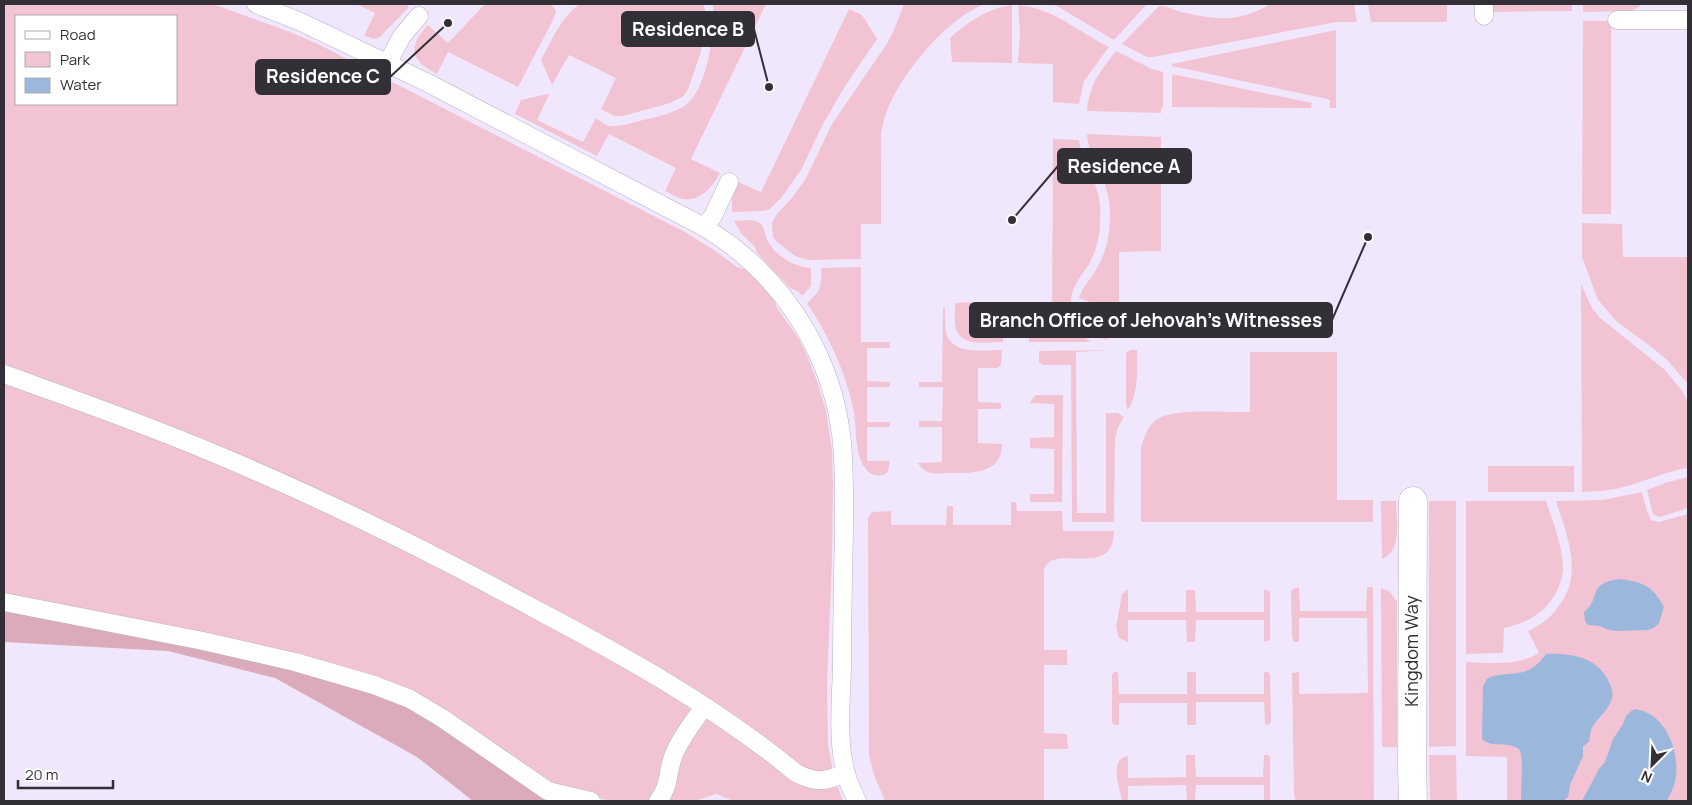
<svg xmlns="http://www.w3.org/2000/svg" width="1692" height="805" font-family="Manrope,sans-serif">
	<rect width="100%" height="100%" fill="#f1e7fd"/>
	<path fill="#f2c4d3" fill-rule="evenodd" d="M 4,4 L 213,4 L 290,32 L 318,44 L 683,231 L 714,250 L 737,267 L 748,270 L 774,299 L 777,308 L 799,339 L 807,356 L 817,381 L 826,411 L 832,450 L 833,486 L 832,561 L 827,682 L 828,744 L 833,771 L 816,773 L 799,766 L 708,701 L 127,411 L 4,365 ZM 16,16 L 176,16 L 176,104 L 16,104 Z
		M 356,4 L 405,4 L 409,7 L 380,37 L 374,39 L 364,36 L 375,13 Z
		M 485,4 L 551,4 L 556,11 L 554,18 L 518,87 L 448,52 L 437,74 C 410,60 407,47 428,25 L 448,43 Z
		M 580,4 L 704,4 L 705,11 L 701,52 L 688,89 L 684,96 L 670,103 L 623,116 L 614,116 L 601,109 L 616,78 L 569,55 L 552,85 L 541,60 C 552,40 561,17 580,4 Z
		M 713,4 L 766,4 L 691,159 L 720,173 C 712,188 698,204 679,198 C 674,196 670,193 665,191 L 676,168 L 609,134 L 597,156 L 515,114 L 521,100 L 547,94 L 549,95 L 537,120 L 583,142 L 596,118 C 600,121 605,125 609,126 C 619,127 633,123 643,120 C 657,117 674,113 686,105 C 707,90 716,28 713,4 Z
		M 904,4 L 984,4 C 976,8 968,12 961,17 C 931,39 891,87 883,124 C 880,135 881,147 881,158 C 881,180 881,202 881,224 L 861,224 L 861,259 L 808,260 L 795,256 L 777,242 L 773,237 L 772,223 L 777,214 L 791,199 L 805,180 L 832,124 L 886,45 L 894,30 Z
		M 1050,4 L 1147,4 L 1114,40 L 1057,6 Z
		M 1271,4 L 1354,4 L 1357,22 L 1336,22 L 1153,57 L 1147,57 L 1122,44 L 1159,6 C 1166,5 1173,10 1181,12 C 1217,20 1238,23 1271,4 Z
		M 1368,4 L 1447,4 L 1447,22 L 1371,22 Z
		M 1490,4 L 1572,4 L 1572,11 L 1490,12 Z
		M 1583,4 L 1641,4 L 1638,8 L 1631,11 L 1583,12 Z
		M 1012,5 L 1012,63 L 952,62 L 950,38 C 968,22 988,8 1012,5 Z
		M 1018,5 C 1054,8 1078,32 1109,47 L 1084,81 L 1079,104 L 1053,102 L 1053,64 L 1018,63 L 1020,32 Z
		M 849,9 L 862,15 L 877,39 L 844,88 L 823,124 L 801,170 L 781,198 L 770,209 L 764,211 L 732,212 L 732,195 L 736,181 L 761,192 Z
		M 1583,21 L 1611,21 L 1611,214 L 1582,214 Z
		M 1336,30 L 1336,108 L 1330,108 L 1330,100 L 1327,99 L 1172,66 L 1172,64 Z
		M 1116,51 L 1150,68 L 1163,72 L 1163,107 L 1161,108 L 1161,113 L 1087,111 C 1090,82 1100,72 1116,51 Z
		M 1172,74 L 1312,103 L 1311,108 L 1172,107 Z
		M 1087,134 L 1161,137 L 1161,251 L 1119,252 L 1119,304 L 1095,304 L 1079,298 C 1083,286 1091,279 1097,268 C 1111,244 1114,211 1105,185 C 1099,167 1088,154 1087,134 Z
		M 1053,139 L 1079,140 C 1082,158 1092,173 1097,190 C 1100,200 1101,211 1100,221 C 1100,235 1097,249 1090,262 C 1086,270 1080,276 1076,284 C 1064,306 1073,326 1090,342 L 1029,342 L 1029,318 L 1052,318 Z
		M 751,220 C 768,223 762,232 769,243 C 777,257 795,267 811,268 L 811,286 L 802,296 L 799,292 L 790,288 L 758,254 L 754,246 L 741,233 L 734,221 Z
		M 1582,223 L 1622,224 L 1623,257 L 1688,257 L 1688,384 L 1667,360 L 1654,349 L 1616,321 L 1598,300 L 1582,257 Z
		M 861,267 L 861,342 L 890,342 L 890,348 L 867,348 L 867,381 L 890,382 L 890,387 L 867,387 L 867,422 L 890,422 L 890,427 L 867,427 L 867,461 L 890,461 L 888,472 C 881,478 870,476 865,468 C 854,454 857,425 853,408 C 845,370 828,335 807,303 C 821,291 822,285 821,268 Z
		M 1581,284 L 1592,308 L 1599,317 L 1665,370 L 1683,392 L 1688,402 L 1688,468 C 1666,471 1646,481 1624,487 C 1611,491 1596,491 1582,492 Z
		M 971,302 L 971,318 L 1003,318 L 1003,342 C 989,342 962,347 956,330 C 954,322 955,311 955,303 Z
		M 1078,303 L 1087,308 L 1107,310 L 1107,340 C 1091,336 1078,320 1078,303 Z
		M 943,308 L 945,308 C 945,315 945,324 946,332 C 952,356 984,350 1002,350 L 1001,365 L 997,368 L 978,368 L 978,402 L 1001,403 L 1001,409 L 978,409 L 978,443 L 1002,444 C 1002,475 971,473 949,473 C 941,473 932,475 926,471 C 922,469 920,466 918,463 L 942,462 L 942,427 L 919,427 L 919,421 L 942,421 L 943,387 L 919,387 L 919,382 L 942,382 Z
		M 1113,350 L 1076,352 L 1077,513 L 1106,513 L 1106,413 L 1118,413 L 1124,417 L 1118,427 L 1115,438 L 1114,522 L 1072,522 L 1071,365 L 1043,365 L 1039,362 L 1039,351 Z
		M 1130,350 L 1137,350 C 1137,371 1139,391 1128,410 L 1126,405 L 1126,353 Z
		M 1250,352 L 1337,352 L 1337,500 L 1373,500 L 1373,522 L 1141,522 L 1141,447 C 1144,437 1148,426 1156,420 C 1174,407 1227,413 1250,412 Z
		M 4,381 C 55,400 108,418 159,439 C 344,513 524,607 695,708 L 650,801 L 612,801 L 553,788 L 368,674 L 345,667 L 236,642 L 4,597 Z
		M 1036,395 L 1063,395 L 1062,502 L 1030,502 L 1030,494 L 1054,494 L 1054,449 L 1030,448 L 1030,438 L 1054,437 L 1054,404 L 1030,403 L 1032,399 Z
		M 1488,466 L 1574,466 L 1574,492 L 1488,492 Z
		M 1688,477 L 1688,508 L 1660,517 L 1654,515 L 1652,511 L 1647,490 L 1668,482 Z
		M 1642,492 L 1647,511 L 1651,520 L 1659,522 L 1688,514 L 1688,801 L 1466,801 L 1507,800 L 1507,757 L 1466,756 L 1466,662 C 1489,663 1519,666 1539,653 L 1528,631 C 1540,626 1550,618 1558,607 C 1584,575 1567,536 1556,501 L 1603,500 Z
		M 1381,501 L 1396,501 C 1396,520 1403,550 1382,559 Z
		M 1429,501 L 1456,501 L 1456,746 L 1429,747 Z
		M 1466,501 L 1546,501 C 1553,522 1562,544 1563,566 C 1564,571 1562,576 1561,581 C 1553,608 1530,623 1504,628 L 1503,653 L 1466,654 Z
		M 1011,502 L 1016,502 L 1017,511 L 1062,511 L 1063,531 L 1114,531 C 1114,574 1069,551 1051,561 C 1047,563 1045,566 1044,570 L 1044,650 L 1067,650 L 1067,665 L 1044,665 L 1044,733 L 1067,734 L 1068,749 L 1044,749 L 1044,801 L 885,801 L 874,775 L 869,756 L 868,518 L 872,512 L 891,511 L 891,525 L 946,525 L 947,506 L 953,506 L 953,525 L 1011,525 Z
		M 1299,587 L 1300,611 L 1366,611 L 1367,587 L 1373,587 L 1374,801 L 1296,801 L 1294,795 L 1292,673 L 1299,672 L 1299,694 L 1368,693 L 1367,618 L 1299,618 L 1299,642 L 1294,642 L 1292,637 L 1291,592 L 1293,589 Z
		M 1381,588 L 1390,592 L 1397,602 L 1397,747 L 1382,747 Z
		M 1128,589 L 1128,612 L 1186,612 L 1186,590 L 1195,590 L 1196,612 L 1264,612 L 1264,589 L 1270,592 L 1270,640 L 1264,642 L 1264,620 L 1196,620 L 1195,642 L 1187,642 L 1186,620 L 1128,620 L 1128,642 L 1119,638 L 1116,627 L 1122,594 Z
		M 1114,672 L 1118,672 L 1119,694 L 1187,694 L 1187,672 L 1196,672 L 1196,694 L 1264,694 L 1264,672 L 1268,672 L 1270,674 L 1271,722 L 1268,725 L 1265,724 L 1264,702 L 1196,702 L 1196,725 L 1187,725 L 1187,703 L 1119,703 L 1119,725 L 1114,725 L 1112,722 L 1112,675 Z
		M 704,715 L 781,771 L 837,785 L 843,801 L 733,801 L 717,794 L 694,801 L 666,801 L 675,766 Z
		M 1186,755 L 1195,755 L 1196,777 L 1263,777 L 1264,755 L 1268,755 L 1270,757 L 1270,801 L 1264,801 L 1264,785 L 1196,785 L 1195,801 L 1187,801 L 1186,785 L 1128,786 L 1128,801 L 1122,801 C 1120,788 1108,759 1128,756 L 1128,778 L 1186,777 Z
		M 1429,755 L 1456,755 L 1457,801 L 1430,801 Z"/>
	<path fill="#dcabbb" d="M 4,608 L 267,660 L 406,703 L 562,801 L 473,801 L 417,757 L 275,678 L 168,651 L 4,642 Z"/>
	<path fill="#9cb7dc" d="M 1620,579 C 1643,582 1653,586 1664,607 L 1659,623 L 1654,628 L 1648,630 L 1615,631 L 1606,629 L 1600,626 L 1588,625 L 1585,621 L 1584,612 C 1602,598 1586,583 1620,579 Z
		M 1546,654 C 1572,653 1597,657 1609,682 C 1612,688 1614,695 1611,701 C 1608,711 1594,721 1591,730 C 1590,733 1590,738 1589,742 L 1583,746 L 1583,756 L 1570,785 L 1568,797 L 1563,801 L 1521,801 L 1522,761 L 1520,750 C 1509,740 1492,749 1482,739 L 1483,686 L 1487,679 L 1490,677 C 1515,670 1527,680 1546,654 Z
		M 1635,709 C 1665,713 1679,749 1676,776 C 1675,785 1671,793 1667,801 L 1582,801 L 1599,769 L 1605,762 L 1613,739 L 1623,724 L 1626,716 L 1630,712 Z"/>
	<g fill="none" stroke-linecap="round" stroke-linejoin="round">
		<defs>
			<path id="lane" d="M 256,4 L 301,22 L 428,83 L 704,227 C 716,235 728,242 738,251 C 794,296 832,363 841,434 C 845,465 844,497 844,528 C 843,575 842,621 842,668 C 841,699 837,743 846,773 C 848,783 853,792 857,801
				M 1484,16 L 1484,4
				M 1617,20 L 1688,20
				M 387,64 L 402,36 L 419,16
				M 704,227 L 713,216 L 729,182
				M 4,374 C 70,398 136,421 201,448 C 315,495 427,550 535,609 C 626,657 716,707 796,773 C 815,783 826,782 845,773
				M 4,602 L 203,641 L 295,662 L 374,685 L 410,699 L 442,718 L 548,791 L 591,801
				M 658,801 C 670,786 667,773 673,757 C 679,739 694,722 704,706"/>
			<path id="street" d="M 1413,501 L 1412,767 L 1413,801"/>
		</defs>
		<use href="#lane" stroke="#bab0c5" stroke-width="19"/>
		<use href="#street" stroke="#bab0c5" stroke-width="29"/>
		<use href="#lane" stroke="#fff" stroke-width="18"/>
		<use href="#street" stroke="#fff" stroke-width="28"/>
	</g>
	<g text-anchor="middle" stroke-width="4" stroke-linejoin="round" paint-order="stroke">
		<g font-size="18" fill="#332f37" stroke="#fff">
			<text transform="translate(1412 651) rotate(-90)" y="6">Kingdom Way</text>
		</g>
	</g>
	<path fill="none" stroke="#332f37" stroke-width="2" d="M769 87L754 29M448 23L390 77M1012 220L1058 166M1368 237L1332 320"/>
	<g fill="#332f37" stroke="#fff" stroke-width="2">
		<circle cx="769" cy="87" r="5"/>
		<circle cx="448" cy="23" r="5"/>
		<circle cx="1012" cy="220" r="5"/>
		<circle cx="1368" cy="237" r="5"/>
	</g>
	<g fill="#332f37" stroke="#332f37" stroke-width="2">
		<rect x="622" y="12" width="132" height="34" rx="5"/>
		<rect x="256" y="60" width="134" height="34" rx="5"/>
		<rect x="1058" y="149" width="133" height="34" rx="5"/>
		<rect x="970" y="303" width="362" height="34" rx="5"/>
	</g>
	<g font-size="19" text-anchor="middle" font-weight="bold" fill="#fff">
		<text x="688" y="36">Residence B</text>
		<text x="323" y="83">Residence C</text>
		<text x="1124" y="173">Residence A</text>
		<text x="1151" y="327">Branch Office of Jehovah's Witnesses</text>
	</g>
	<rect width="1692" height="805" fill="none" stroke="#332f37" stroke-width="10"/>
	<rect x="15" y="15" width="162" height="90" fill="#ffffff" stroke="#adacaf"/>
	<rect x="25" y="31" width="25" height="8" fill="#ffffff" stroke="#adacaf"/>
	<text x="60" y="40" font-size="15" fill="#332f37">Road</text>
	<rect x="25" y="52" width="25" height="15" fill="#f2c4d3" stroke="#adacaf"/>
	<text x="60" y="65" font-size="15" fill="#332f37">Park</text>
	<rect x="25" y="78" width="25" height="15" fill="#9cb7dc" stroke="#adacaf"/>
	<text x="60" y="90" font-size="15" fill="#332f37">Water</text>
	<g transform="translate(1652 765) rotate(204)" stroke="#ffffff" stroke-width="4" paint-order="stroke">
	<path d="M0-4L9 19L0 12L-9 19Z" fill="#332f37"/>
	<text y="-8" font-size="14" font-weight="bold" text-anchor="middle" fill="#332f37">N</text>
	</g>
	<path d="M18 780v8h95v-8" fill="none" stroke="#332f37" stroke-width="2.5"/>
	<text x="25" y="780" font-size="15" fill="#332f37" stroke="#ffffff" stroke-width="4" paint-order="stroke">20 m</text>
</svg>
